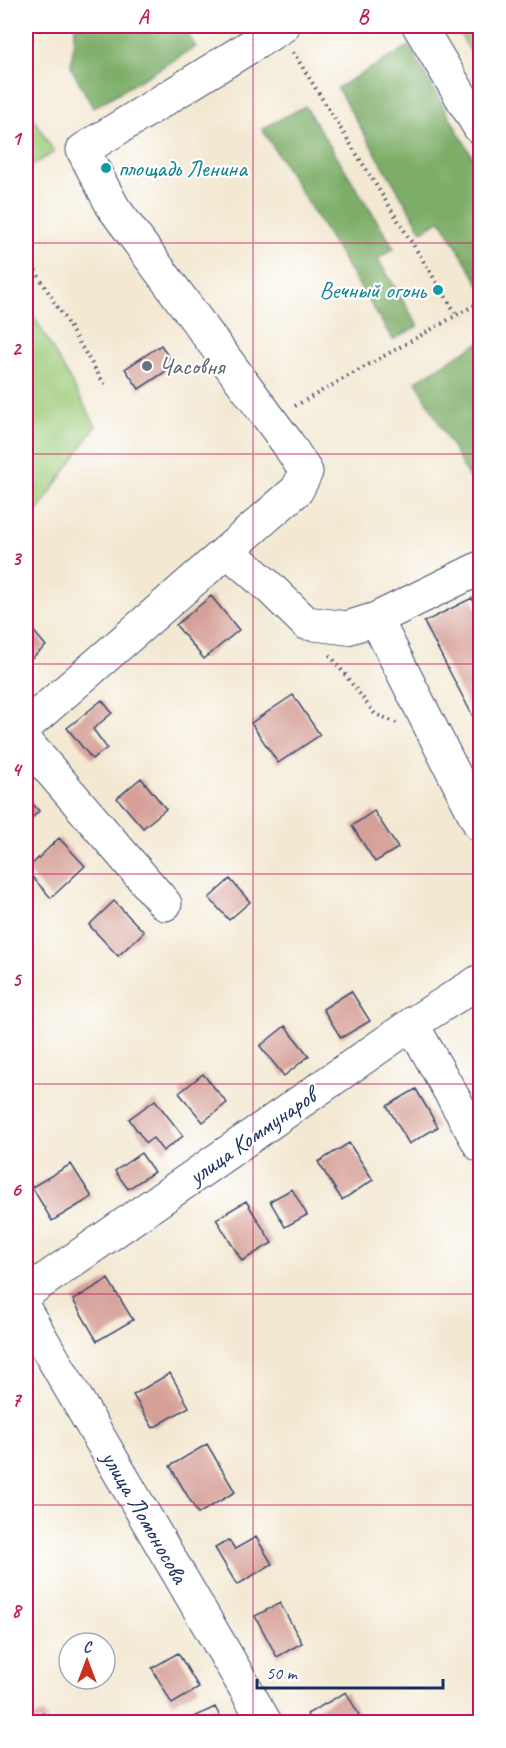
<svg xmlns="http://www.w3.org/2000/svg" width="506" height="1748" font-family="Caveat,sans-serif">
	<rect width="100%" height="100%" fill="#fff"/>
	<filter id="ink" filterUnits="userSpaceOnUse"><feTurbulence type="fractalNoise" baseFrequency=".0167" numOctaves="2"/><feDisplacementMap in="SourceGraphic" scale="12" xChannelSelector="R" yChannelSelector="G"/><feConvolveMatrix kernelMatrix="1 2 1 2 8 2 1 2 1" color-interpolation-filters="sRGB"/></filter>
	<filter id="wash" filterUnits="userSpaceOnUse"><feTurbulence type="fractalNoise" baseFrequency=".008" numOctaves="4" result="noise"/><feDisplacementMap in="SourceGraphic" scale="24" xChannelSelector="R" yChannelSelector="G"/><feGaussianBlur stdDeviation="1.35" result="paint"/><feColorMatrix in="noise" values="0 0 0 0 0 0 0 0 0 0 0 0 0 0 0 0 0 1.4 0 .05"/><feComposite in="paint" operator="in"/></filter>
	<g filter="url(#wash)">
		<rect width="100%" height="100%" fill="#f3e8d1"/>
		<path fill="#9cca78" stroke="#5c7c6b" stroke-width="1.5" d="M 456,26 L 480,26 L 480,69 Z
			M 26,106 L 54,152 L 26,170 Z
			M 26,302 L 96,426 L 26,528 Z"/>
		<path fill="#7dae68" stroke="#4c6e63" stroke-width="1.5" d="M 75,26 L 183,26 L 196,47 L 93,108 L 71,67 Z
			M 409,46 L 480,170 L 480,286 L 441,220 L 422,231 L 337,88 Z
			M 305,106 L 394,248 L 378,259 L 418,326 L 393,340 L 262,129 Z
			M 480,342 L 480,498 L 416,381 Z"/>
		<g id="blocks">
			<path fill="#d6a098" d="M 161,345 L 174,366 L 139,389 L 125,369 Z
				M 211,596 L 239,630 L 204,659 L 176,625 Z
				M 472,598 L 480,614 L 480,730 L 424,622 Z
				M 26,622 L 46,646 L 26,663 Z
				M 293,695 L 320,735 L 278,763 L 251,723 Z
				M 102,700 L 112,713 L 93,729 L 107,748 L 92,759 L 67,728 Z
				M 141,778 L 166,809 L 143,828 L 117,798 Z
				M 26,796 L 39,811 L 26,824 Z
				M 374,811 L 398,848 L 375,862 L 352,826 Z
				M 59,838 L 85,866 L 51,898 L 26,870 Z
				M 230,879 L 250,902 L 229,920 L 209,898 Z
				M 114,901 L 144,932 L 118,956 L 89,925 Z
				M 351,991 L 370,1021 L 341,1038 L 323,1009 Z
				M 285,1026 L 309,1056 L 284,1076 L 260,1046 Z
				M 203,1074 L 227,1103 L 203,1122 L 179,1093 Z
				M 416,1089 L 438,1127 L 409,1144 L 387,1106 Z
				M 155,1100 L 183,1136 L 163,1151 L 153,1138 L 146,1143 L 129,1119 Z
				M 349,1143 L 373,1180 L 342,1200 L 318,1162 Z
				M 141,1153 L 154,1172 L 128,1189 L 115,1171 Z
				M 71,1164 L 92,1197 L 52,1221 L 32,1187 Z
				M 292,1189 L 307,1215 L 285,1227 L 270,1201 Z
				M 246,1201 L 272,1243 L 242,1261 L 216,1219 Z
				M 108,1279 L 133,1320 L 97,1341 L 73,1300 Z
				M 170,1373 L 189,1407 L 153,1428 L 133,1395 Z
				M 207,1444 L 235,1492 L 198,1514 L 170,1466 Z
				M 256,1537 L 272,1564 L 237,1585 L 215,1548 L 229,1540 L 235,1549 Z
				M 280,1603 L 302,1643 L 277,1657 L 255,1616 Z
				M 178,1653 L 199,1688 L 172,1704 L 152,1668 Z
				M 346,1692 L 363,1722 L 311,1722 L 307,1714 Z
				M 215,1707 L 223,1722 L 184,1722 Z
				M 43,1713 L 48,1722 L 26,1722 Z"/>
		</g>
	</g>
	<g filter="url(#ink)">
		<use href="#blocks" fill-opacity="0" stroke="#3b4b6f" stroke-width="1.5"/>
		<g fill="none" stroke-linecap="round" stroke-linejoin="round">
			<defs>
				<path id="minor" d="M 419,26 L 480,128
					M 228,551 L 269,587 L 306,623 L 347,628 L 376,619 L 480,568
					M 376,619 L 480,825
					M 26,726 L 297,490 L 306,472 L 286,441 L 113,207 L 83,150 L 283,26
					M 26,742 L 165,904
					M 412,1024 L 480,1145
					M 26,1293 L 412,1024 L 480,981
					M 26,1312 L 265,1722"/>
			</defs>
			<use href="#minor" stroke="#3b4b6f" stroke-width="35"/>
			<path stroke="#3b4b6f" stroke-width="4" stroke-dasharray="1.5 4.5" stroke-linecap="butt" d="M 293,52 L 457,315
				M 26,255 L 106,387
				M 295,406 L 480,302
				M 330,655 L 375,714 L 397,723"/>
			<use href="#minor" stroke="#fff" stroke-width="33"/>
		</g>
	</g>
	<path fill="none" stroke="#c2185b" stroke-width="1.5" stroke-opacity="0.55" d="M 253,26 L 253,1722M 26,243 L 480,243M 26,454 L 480,454M 26,664 L 480,664M 26,874 L 480,874M 26,1084 L 480,1084M 26,1294 L 480,1294M 26,1505 L 480,1505"/>
	<g fill="#0f9aa8" stroke="#fff" stroke-width="2">
		<circle cx="106" cy="168" r="6"/>
		<circle cx="438" cy="290" r="6"/>
	</g>
	<circle fill="#6b7280" stroke="#fff" stroke-width="2" cx="147" cy="366" r="6"/>
	<g text-anchor="middle" stroke-width="4.5" stroke-linejoin="round" paint-order="stroke">
		<g font-size="24" fill="#0d838f" stroke="#fff" text-anchor="start">
			<text x="118" y="176">площадь Ленина</text>
			<text x="426" y="298" text-anchor="end">Вечный огонь</text>
		</g>
		<g font-size="24" fill="#5b616d" stroke="#fff" text-anchor="start">
			<text x="159" y="374">Часовня</text>
		</g>
		<g font-size="24" fill="#1b2f5e" stroke="#fff">
			<text transform="translate(252 1136) rotate(-35)" y="8">улица Коммунаров</text>
			<text transform="translate(145 1517) rotate(60)" y="8">улица Ломоносова</text>
		</g>
	</g>
	<rect width="506" height="1748" fill="none" stroke="#fff" stroke-width="66"/>
	<g transform="translate(87 1661)"><circle r="28" fill="#ffffff" stroke="#a4acbf" stroke-width="1.5"/>
	<path d="M0-4.5L10 22L0 15L-10 22Z" fill="#c8321e"/>
	<text y="-9" font-size="16" font-weight="bold" text-anchor="middle" fill="#1b2f5e">С</text>
	</g>
	<path d="M257 1679v9h186v-9" fill="none" stroke="#1b2f5e" stroke-width="3"/>
	<text x="266" y="1679" font-size="18" fill="#1b2f5e" stroke="#ffffff" stroke-width="4.5" paint-order="stroke">50 m</text>
	<rect x="33" y="33" width="440" height="1682" fill="none" stroke="#c2185b" stroke-width="2"/>
	<g font-size="20" text-anchor="middle" font-weight="bold" fill="#c2185b">
		<text x="143" y="23">A</text>
		<text x="363" y="23">B</text>
		<text x="16" y="145">1</text>
		<text x="16" y="355">2</text>
		<text x="16" y="565">3</text>
		<text x="16" y="776">4</text>
		<text x="16" y="986">5</text>
		<text x="16" y="1196">6</text>
		<text x="16" y="1406">7</text>
		<text x="16" y="1617">8</text>
	</g>
</svg>
